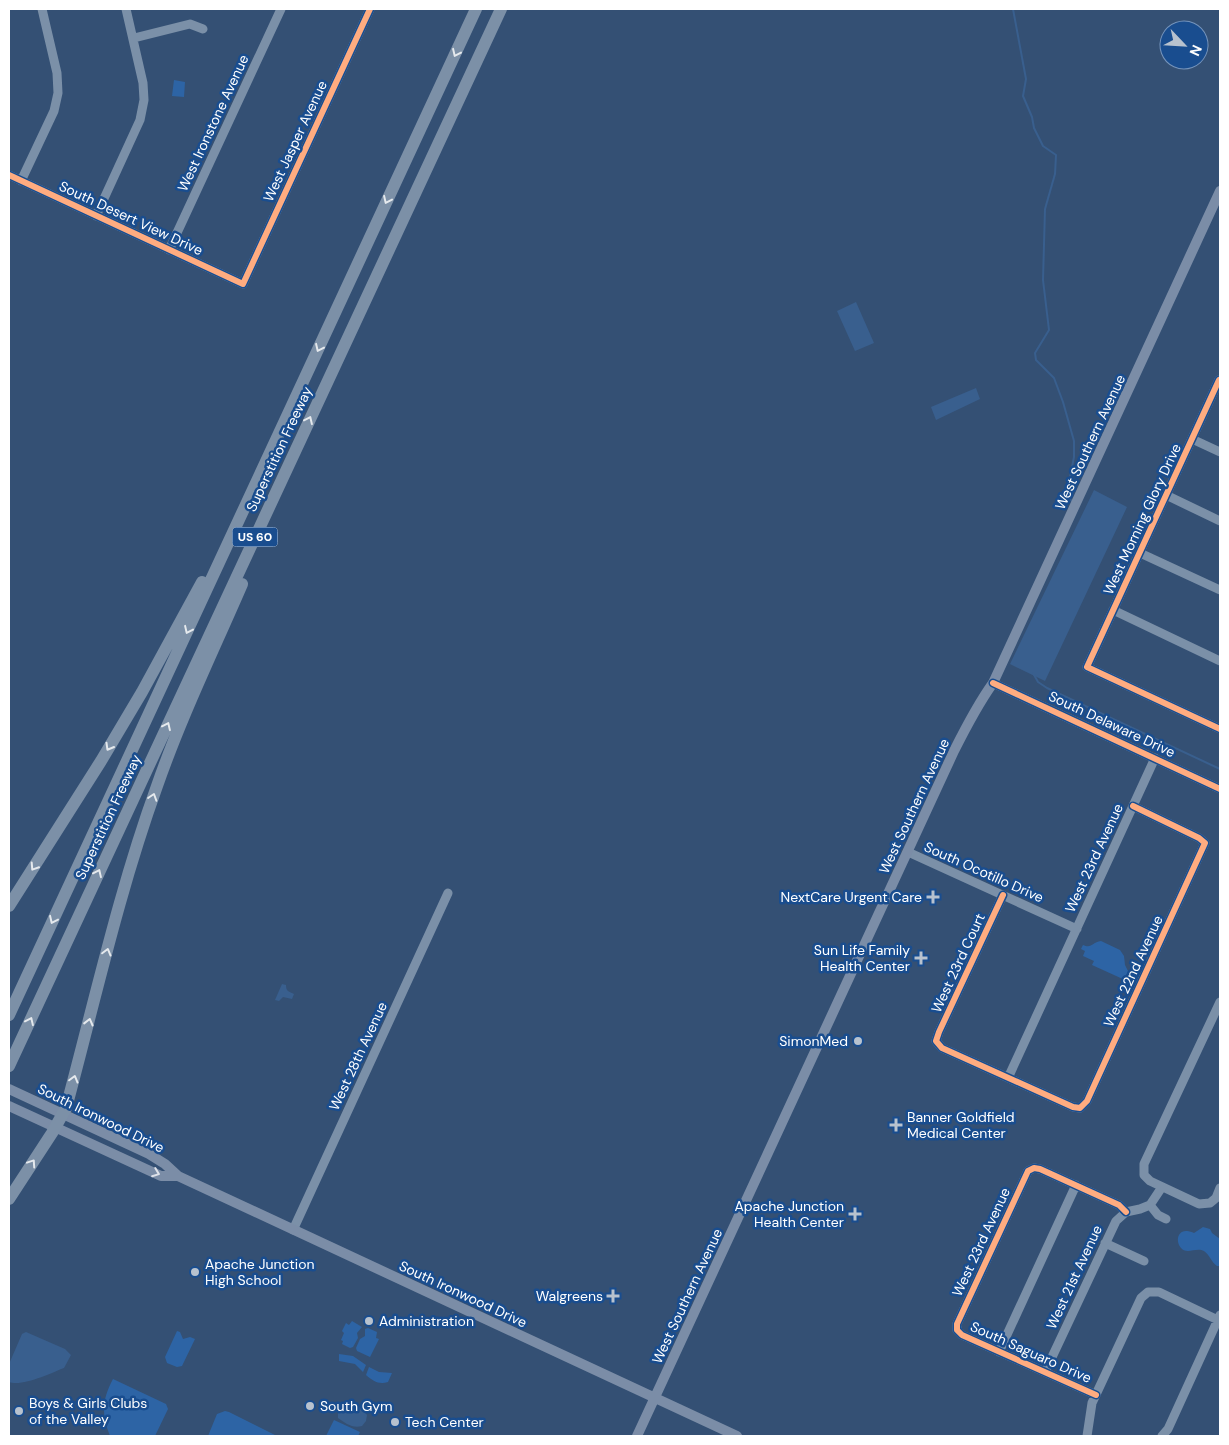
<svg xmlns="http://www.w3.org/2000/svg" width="1229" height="1445" font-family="'DM Sans',sans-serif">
	<rect width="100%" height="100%" fill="#345074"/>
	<path fill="#2d64a5" d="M 174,80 L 185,82 L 184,97 L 172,96 Z
		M 1101,941 L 1120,950 L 1124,956 L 1125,965 L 1130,975 L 1130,978 L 1129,980 L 1125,980 L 1092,965 L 1094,961 L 1083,956 L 1085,951 L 1081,949 L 1083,945 C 1092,949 1092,942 1101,941 Z
		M 1203,1227 L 1210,1229 L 1212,1233 L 1220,1239 L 1220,1266 L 1217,1266 C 1211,1262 1210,1255 1204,1251 C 1197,1247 1188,1254 1182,1249 C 1175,1243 1177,1230 1187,1231 C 1189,1231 1192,1232 1194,1233 Z
		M 352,1321 L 362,1327 L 357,1333 L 358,1338 L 353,1347 L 350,1348 L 342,1344 L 343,1341 L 341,1340 L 344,1333 L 342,1331 L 346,1323 L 349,1325 Z
		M 368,1328 L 377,1332 L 376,1338 L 379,1339 L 370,1357 L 357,1351 L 356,1348 L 360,1339 L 365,1336 L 365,1329 Z
		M 177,1331 L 180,1332 L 183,1339 L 190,1337 L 195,1339 L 182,1366 L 177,1367 L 167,1363 L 165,1357 Z
		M 339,1354 L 353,1356 L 366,1365 L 363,1372 L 355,1364 L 339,1361 Z
		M 369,1367 L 379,1372 L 392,1373 L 388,1382 C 379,1385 373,1381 366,1375 Z
		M 113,1379 L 166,1404 L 168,1409 L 155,1436 L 110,1436 C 101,1414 102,1400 113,1379 Z
		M 225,1411 L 229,1412 L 277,1436 L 208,1436 L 217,1414 Z
		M 334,1420 L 360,1432 L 358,1436 L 326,1436 Z"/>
	<path fill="#395f8e" d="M 856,302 L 874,343 L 855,351 L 837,311 Z
		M 976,388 L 980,399 L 936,420 L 931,407 Z
		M 1094,490 L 1127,507 L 1045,681 L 1010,664 Z
		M 282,984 L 286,985 C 286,991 288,991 294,994 L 292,999 L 283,997 L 279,1001 L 275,1000 Z
		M 26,1332 L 65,1349 L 71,1355 L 64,1368 C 51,1373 22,1387 9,1382 L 9,1364 L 22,1334 Z
		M 351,1404 L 361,1408 L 367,1415 L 366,1421 L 362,1426 C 353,1429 345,1423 338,1418 L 338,1409 L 342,1405 Z"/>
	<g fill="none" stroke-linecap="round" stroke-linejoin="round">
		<path stroke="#395f8e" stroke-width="2" d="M 1013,9 L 1026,79 L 1023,96 L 1032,117 L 1034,128 L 1043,146 L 1056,155 L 1055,174 L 1045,209 L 1043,280 L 1049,330 L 1035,353 L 1036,360 L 1054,378 L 1063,402 L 1074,441 L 1074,457 L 1069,482 L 1070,499 L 1072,501
			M 1033,673 L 1038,682 L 1047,688 L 1220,769"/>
		<path stroke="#7b90a8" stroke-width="9" d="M 134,38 L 190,24 L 203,29
			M 9,175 L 243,284 L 370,9
			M 21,181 L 54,111 L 58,93 L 57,73 L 42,9
			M 96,216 L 140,120 L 144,100 L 143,83 L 126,9
			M 169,250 L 281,9
			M 1220,381 L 1219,380 L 1087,667 L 1220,729
			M 1192,439 L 1220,452
			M 1166,495 L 1220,521
			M 1140,553 L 1220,590
			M 1113,610 L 1220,661
			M 993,683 L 1220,789
			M 908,852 L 1077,929
			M 1003,895 L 939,1032 L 936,1041 L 942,1048 L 1073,1107 L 1080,1108 L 1087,1101 L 1205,843 L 1199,838 L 1133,806
			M 1220,1002 L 1144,1164 L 1144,1175 L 1150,1181 L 1199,1204 L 1210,1203 L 1216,1198 L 1220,1188
			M 1008,1078 L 1155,758
			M 1150,1205 L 1158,1215 L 1166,1219
			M 293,1230 L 448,893
			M 1105,1243 L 1144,1261
			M 999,1352 L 1076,1185
			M 1045,1372 L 1116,1221 L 1126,1212 L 1140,1209 L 1150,1205 L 1162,1187
			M 1096,1395 L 962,1335 L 957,1330 L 957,1324 L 1028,1171 L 1034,1168 L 1040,1169 L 1119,1205 L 1126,1212
			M 1087,1436 L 1092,1403 L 1141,1298 L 1148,1292 L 1159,1292 L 1220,1321
			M 1162,1436 L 1168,1429 L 1220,1315"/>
		<path stroke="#7b8da7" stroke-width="10" d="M 9,1089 L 149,1154 L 165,1164 L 178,1176 L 737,1436
			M 9,1106 L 161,1176 L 178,1176
			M 637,1436 L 954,751 C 966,727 978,704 993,683 L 1220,191"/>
		<path stroke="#7c90a7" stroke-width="12" d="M 9,906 L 101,761 L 142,692 L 202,582
			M 9,1015 L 476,9
			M 9,1066 L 501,9
			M 9,1199 L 52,1133 L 66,1108 C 95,1000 119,891 157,786 C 181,717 213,651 242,584"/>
		<defs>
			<path id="cycleway" d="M 9,175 L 243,284 L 370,9
				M 1220,381 L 1219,380 L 1087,667 L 1220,729
				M 993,683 L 1220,789
				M 1003,895 L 939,1032 L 936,1041 L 942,1048 L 1073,1107 L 1080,1108 L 1087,1101 L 1205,843 L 1199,838 L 1133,806
				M 1096,1395 L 962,1335 L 957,1330 L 957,1324 L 1028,1171 L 1034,1168 L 1040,1169 L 1119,1205 L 1126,1212"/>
		</defs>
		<use href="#cycleway" stroke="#194d8f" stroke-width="9"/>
		<use href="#cycleway" stroke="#ffac80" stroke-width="6"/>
	</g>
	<defs><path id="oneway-chevron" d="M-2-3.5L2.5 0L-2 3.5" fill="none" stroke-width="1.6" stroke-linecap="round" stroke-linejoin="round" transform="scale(1.25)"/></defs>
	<g stroke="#e5e9ed">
		<use href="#oneway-chevron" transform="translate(456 53) rotate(115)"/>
		<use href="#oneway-chevron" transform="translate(387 200) rotate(115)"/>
		<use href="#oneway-chevron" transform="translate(319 348) rotate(115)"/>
		<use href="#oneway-chevron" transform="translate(309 420) rotate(-65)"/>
		<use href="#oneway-chevron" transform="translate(188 630) rotate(115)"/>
		<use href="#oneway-chevron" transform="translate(167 726) rotate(-65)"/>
		<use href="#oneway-chevron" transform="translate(109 747) rotate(120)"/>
		<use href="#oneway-chevron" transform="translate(153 797) rotate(-72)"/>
		<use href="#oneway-chevron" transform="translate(34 867) rotate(123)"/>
		<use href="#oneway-chevron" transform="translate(98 873) rotate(-65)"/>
		<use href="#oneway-chevron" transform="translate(53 920) rotate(115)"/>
		<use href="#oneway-chevron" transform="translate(107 952) rotate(-75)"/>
		<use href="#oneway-chevron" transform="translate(30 1021) rotate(-65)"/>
		<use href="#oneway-chevron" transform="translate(89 1022) rotate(-76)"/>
		<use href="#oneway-chevron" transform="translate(74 1079) rotate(-75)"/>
		<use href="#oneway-chevron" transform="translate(32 1163) rotate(-56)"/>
	</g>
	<use stroke="#dee2e9" href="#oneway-chevron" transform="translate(156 1173) rotate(21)"/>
	<g fill="#b8c2ce" stroke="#194d8f" stroke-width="2">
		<path d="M930.5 889.5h5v5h5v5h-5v5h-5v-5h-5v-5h5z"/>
		<path d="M918.5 950.5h5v5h5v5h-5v5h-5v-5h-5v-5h5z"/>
		<circle cx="858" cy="1041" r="5"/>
		<path d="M893.5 1117.5h5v5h5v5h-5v5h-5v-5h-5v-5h5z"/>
		<path d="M852.5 1206.5h5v5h5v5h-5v5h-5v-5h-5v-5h5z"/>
		<circle cx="195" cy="1272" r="5"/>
		<path d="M610.5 1288.5h5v5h5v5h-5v5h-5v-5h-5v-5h5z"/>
		<circle cx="369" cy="1321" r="5"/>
		<circle cx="310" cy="1406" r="5"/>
		<circle cx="19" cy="1411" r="5"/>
		<circle cx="395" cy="1422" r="5"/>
	</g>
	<g text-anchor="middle" stroke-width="5" stroke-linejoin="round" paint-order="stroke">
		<rect fill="#194d8f" stroke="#bacadd" stroke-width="1" x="232.5" y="527.5" width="45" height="19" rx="4"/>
		<g font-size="12" font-weight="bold" fill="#fff">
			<text x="255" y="541">US 60</text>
		</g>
		<g font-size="14" fill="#fff" stroke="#194d8f">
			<text transform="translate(213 123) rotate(-65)" y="5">West Ironstone Avenue</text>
			<text transform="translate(295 141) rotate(-65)" y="5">West Jasper Avenue</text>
			<text transform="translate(131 218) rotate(25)" y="5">South Desert View Drive</text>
			<text transform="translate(1090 442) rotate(-65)" y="5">West Southern Avenue</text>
			<text transform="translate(279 449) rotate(-65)" y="5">Superstition Freeway</text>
			<text transform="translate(1142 519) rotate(-65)" y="5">West Morning Glory Drive</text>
			<text transform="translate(1112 724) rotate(25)" y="5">South Delaware Drive</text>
			<text transform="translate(914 806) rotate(-65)" y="5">West Southern Avenue</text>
			<text transform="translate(108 817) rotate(-65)" y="5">Superstition Freeway</text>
			<text transform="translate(1094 858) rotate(-65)" y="5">West 23rd Avenue</text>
			<text transform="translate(984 872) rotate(24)" y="5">South Ocotillo Drive</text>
			<text transform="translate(958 963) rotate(-65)" y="5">West 23rd Court</text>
			<text transform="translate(1133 971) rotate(-65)" y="5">West 22nd Avenue</text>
			<text transform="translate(358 1056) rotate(-65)" y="5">West 28th Avenue</text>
			<text transform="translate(101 1118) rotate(26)" y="5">South Ironwood Drive</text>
			<text transform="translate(981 1242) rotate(-65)" y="5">West 23rd Avenue</text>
			<text transform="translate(1074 1277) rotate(-65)" y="5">West 21st Avenue</text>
			<text transform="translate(463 1294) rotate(25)" y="5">South Ironwood Drive</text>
			<text transform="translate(687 1296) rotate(-65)" y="5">West Southern Avenue</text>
			<text transform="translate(1031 1352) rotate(24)" y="5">South Saguaro Drive</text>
		</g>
		<g font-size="14" fill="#fff" stroke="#194d8f" text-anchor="start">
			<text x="922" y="902" text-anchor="end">NextCare Urgent Care</text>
			<text x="910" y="955" text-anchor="end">Sun Life Family<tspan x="910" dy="16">Health Center</tspan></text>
			<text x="848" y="1046" text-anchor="end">SimonMed</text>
			<text x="907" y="1122">Banner Goldfield<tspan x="907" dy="16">Medical Center</tspan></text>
			<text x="844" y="1211" text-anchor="end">Apache Junction<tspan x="844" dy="16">Health Center</tspan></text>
			<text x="205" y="1269">Apache Junction<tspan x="205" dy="16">High School</tspan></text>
			<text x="603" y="1301" text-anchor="end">Walgreens</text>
			<text x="379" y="1326">Administration</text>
			<text x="29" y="1408">Boys &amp; Girls Clubs<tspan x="29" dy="16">of the Valley</tspan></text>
			<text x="320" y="1411">South Gym</text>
			<text x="405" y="1427">Tech Center</text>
		</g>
	</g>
	<rect width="1229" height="1445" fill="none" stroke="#ffffff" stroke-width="20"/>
	<g transform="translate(1184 45) rotate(115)"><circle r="24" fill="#194d8f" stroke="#7594bc"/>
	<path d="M0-4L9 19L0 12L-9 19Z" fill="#b8c2ce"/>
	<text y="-8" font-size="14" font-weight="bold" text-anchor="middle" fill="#ffffff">N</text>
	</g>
</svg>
